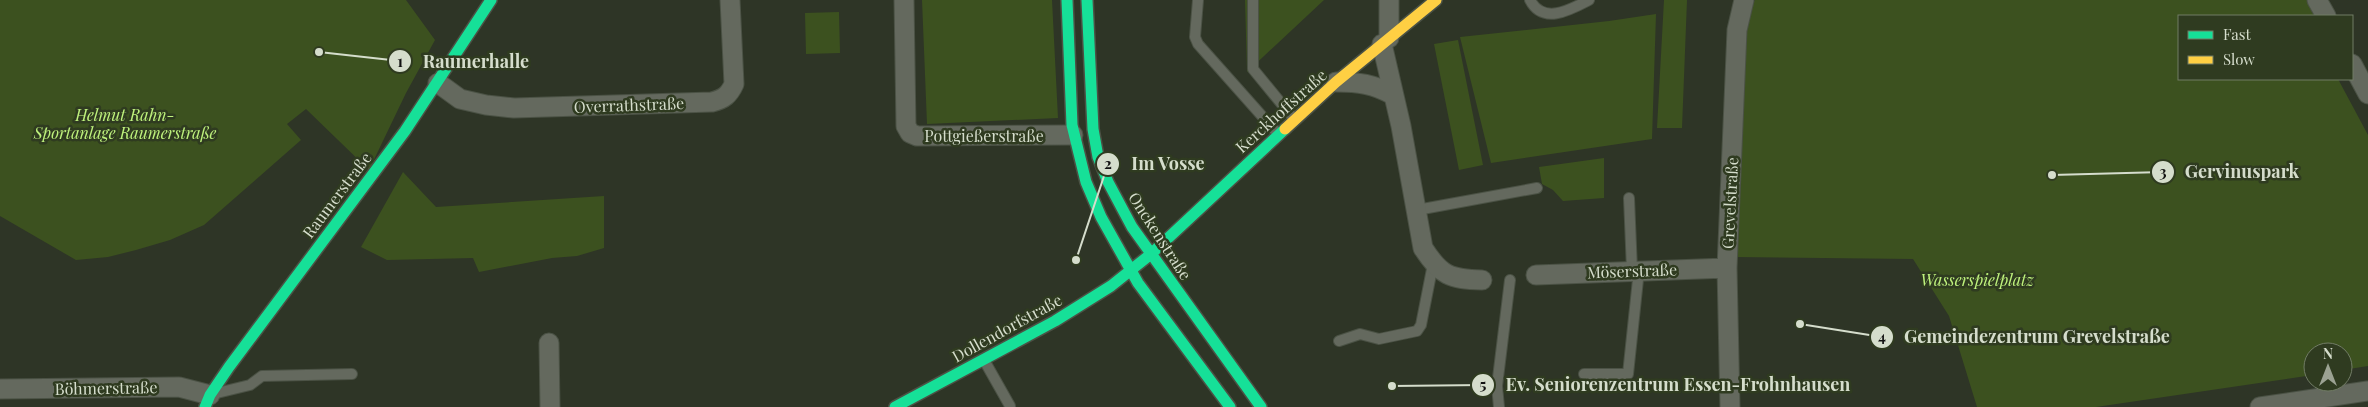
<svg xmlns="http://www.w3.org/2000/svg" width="2368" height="407" font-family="'Playfair Display',serif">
	<rect width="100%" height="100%" fill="#2e3526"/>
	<path fill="#3c511f" d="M 0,0 L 406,0 L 435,40 L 406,93 L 369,170 L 306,109 L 287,124 L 301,140 L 204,225 L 170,240 L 136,250 L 108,257 L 76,260 L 0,216 Z
		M 922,0 L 1052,0 L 1058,118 L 927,124 Z
		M 1245,0 L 1324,0 L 1247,72 Z
		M 1664,0 L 1687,0 L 1682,128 L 1657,128 Z
		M 1755,0 L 2315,0 L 2324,16 L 2179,16 L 2179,79 L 2338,79 L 2368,135 L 2368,366 L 2343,370 L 2343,352 L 2313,352 L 2313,375 L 2096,407 L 1977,407 L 1949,316 L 1913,259 L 1734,257 L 1744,31 L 1750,7 Z
		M 839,12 L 840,53 L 806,54 L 805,13 Z
		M 1656,14 L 1652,139 L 1491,163 L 1460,37 L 1609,21 Z
		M 1458,40 L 1483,165 L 1459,170 L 1434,44 Z
		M 1604,158 L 1604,198 L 1563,201 L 1553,190 L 1542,184 L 1539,167 Z
		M 403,172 L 436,207 L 604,196 L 604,248 L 577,256 L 552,258 L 479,272 L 473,258 L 387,260 L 361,247 Z"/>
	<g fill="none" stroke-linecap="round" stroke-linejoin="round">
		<defs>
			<path id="lane" d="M 1198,0 L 1195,37 L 1198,44 L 1278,134
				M 1253,0 L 1253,69 L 1294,119
				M 1530,0 C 1543,25 1570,10 1589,0
				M 1629,198 L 1632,270
				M 1417,210 L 1537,188
				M 1339,341 L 1360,334 L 1379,339 L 1417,331 L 1421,325 L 1433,264
				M 984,360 L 1010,406
				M 1584,374 L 1628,374 L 1639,270
				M 217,393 L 250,385 L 262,376 L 352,374
				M 1499,407 L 1497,386 L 1510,280"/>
			<path id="street" d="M 904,0 L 906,126 L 910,133 L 917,136 L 1073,135
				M 1389,0 L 1389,38
				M 2317,0 L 2326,16
				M 1382,44 L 1401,126 L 1423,248 C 1441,276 1450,279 1482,280
				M 2352,64 L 2368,94
				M 1336,82 C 1358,82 1374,84 1393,95
				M 438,83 L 460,99 L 486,105 L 514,108 L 712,102 C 724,99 729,95 734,84 L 730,0
				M 1536,275 L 1727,268
				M 549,343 L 550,407
				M 0,389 L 179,387 L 210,395
				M 1730,407 L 1727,268 L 1737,30 L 1744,0
				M 2260,407 L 2368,391"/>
			<path id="fast" d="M 1067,0 L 1072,125 L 1086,182 L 1101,217 L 1138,283 L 1230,407
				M 1087,0 L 1093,129 L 1098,157 L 1108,182 L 1132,227 L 1261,407
				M 205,407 L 210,395 L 229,367 L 405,131 L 491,0
				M 895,407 L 1055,321 L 1111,286 L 1151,254 L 1285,129"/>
			<path id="slow" d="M 1285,129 L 1336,82 L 1436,0"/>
		</defs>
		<use href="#lane" stroke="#4b5245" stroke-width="12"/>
		<use href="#street" stroke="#4b5245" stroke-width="21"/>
		<use href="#fast" stroke="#4b5245" stroke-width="14"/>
		<use href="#slow" stroke="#4b5245" stroke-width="14"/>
		<use href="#lane" stroke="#64695e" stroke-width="10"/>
		<use href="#street" stroke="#64695e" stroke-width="19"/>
		<use href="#fast" stroke="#16e098" stroke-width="11"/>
		<use href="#slow" stroke="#ffcf43" stroke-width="11"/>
	</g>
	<g text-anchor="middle" stroke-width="5" stroke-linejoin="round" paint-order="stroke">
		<g font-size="16" fill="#d5ddcc" stroke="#2f3b20">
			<text transform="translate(629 105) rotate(-2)" y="6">Overrathstraße</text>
			<text transform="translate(1281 111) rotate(-42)" y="6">Kerckhoffstraße</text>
			<text x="984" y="142">Pottgießerstraße</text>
			<text transform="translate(337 195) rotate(-53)" y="6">Raumerstraße</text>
			<text transform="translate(1730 203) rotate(-87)" y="6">Grevelstraße</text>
			<text transform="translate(1160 236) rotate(57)" y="6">Onckenstraße</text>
			<text transform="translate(1632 271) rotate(-2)" y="6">Möserstraße</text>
			<text transform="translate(1007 328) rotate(-29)" y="6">Dollendorfstraße</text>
			<text transform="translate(106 388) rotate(-1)" y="6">Böhmerstraße</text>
		</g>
		<g font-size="16" font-style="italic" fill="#bff37d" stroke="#2f3b20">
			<text x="125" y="121">Helmut Rahn-<tspan x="125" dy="18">Sportanlage Raumerstraße</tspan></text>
			<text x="1977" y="286">Wasserspielplatz</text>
		</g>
	</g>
	<path fill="none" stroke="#d5ddcc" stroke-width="2" d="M319 52L400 61M1076 260L1108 164M2052 175L2163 172M1800 324L1882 337M1392 386L1483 385"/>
	<g fill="#d5ddcc" stroke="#2f3b20" stroke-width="2">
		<circle cx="319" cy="52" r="5"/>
		<circle cx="1076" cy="260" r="5"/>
		<circle cx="2052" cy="175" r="5"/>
		<circle cx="1800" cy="324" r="5"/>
		<circle cx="1392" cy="386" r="5"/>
		<circle cx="400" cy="61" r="12"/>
		<circle cx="1108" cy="164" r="12"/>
		<circle cx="2163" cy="172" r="12"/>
		<circle cx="1882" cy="337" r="12"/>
		<circle cx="1483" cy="385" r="12"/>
	</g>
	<g font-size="15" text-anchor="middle" font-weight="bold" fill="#111">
		<text x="400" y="67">1</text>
		<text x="1108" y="169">2</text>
		<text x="2163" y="177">3</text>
		<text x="1882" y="342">4</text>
		<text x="1483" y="390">5</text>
	</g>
	<g font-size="18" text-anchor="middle" font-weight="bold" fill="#d5ddcc" stroke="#2f3b20" stroke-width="5" stroke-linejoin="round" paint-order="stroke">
		<text x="476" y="68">Raumerhalle</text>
		<text x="1168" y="170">Im Vosse</text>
		<text x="2242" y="178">Gervinuspark</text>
		<text x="2037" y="343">Gemeindezentrum Grevelstraße</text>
		<text x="1678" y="391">Ev. Seniorenzentrum Essen-Frohnhausen</text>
	</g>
	<rect x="2178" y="15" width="175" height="65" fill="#2f3b20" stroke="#717c65"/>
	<rect x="2188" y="31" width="25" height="8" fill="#16e098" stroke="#717c65"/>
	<text x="2223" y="40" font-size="15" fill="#d5ddcc">Fast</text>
	<rect x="2188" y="56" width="25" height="8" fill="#ffcf43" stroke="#717c65"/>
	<text x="2223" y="65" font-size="15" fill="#d5ddcc">Slow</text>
	<g transform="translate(2328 367)"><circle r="24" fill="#2f3b20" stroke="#717c65"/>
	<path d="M0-4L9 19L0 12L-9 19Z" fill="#9ba292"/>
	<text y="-8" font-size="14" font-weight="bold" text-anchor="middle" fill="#d5ddcc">N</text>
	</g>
</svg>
